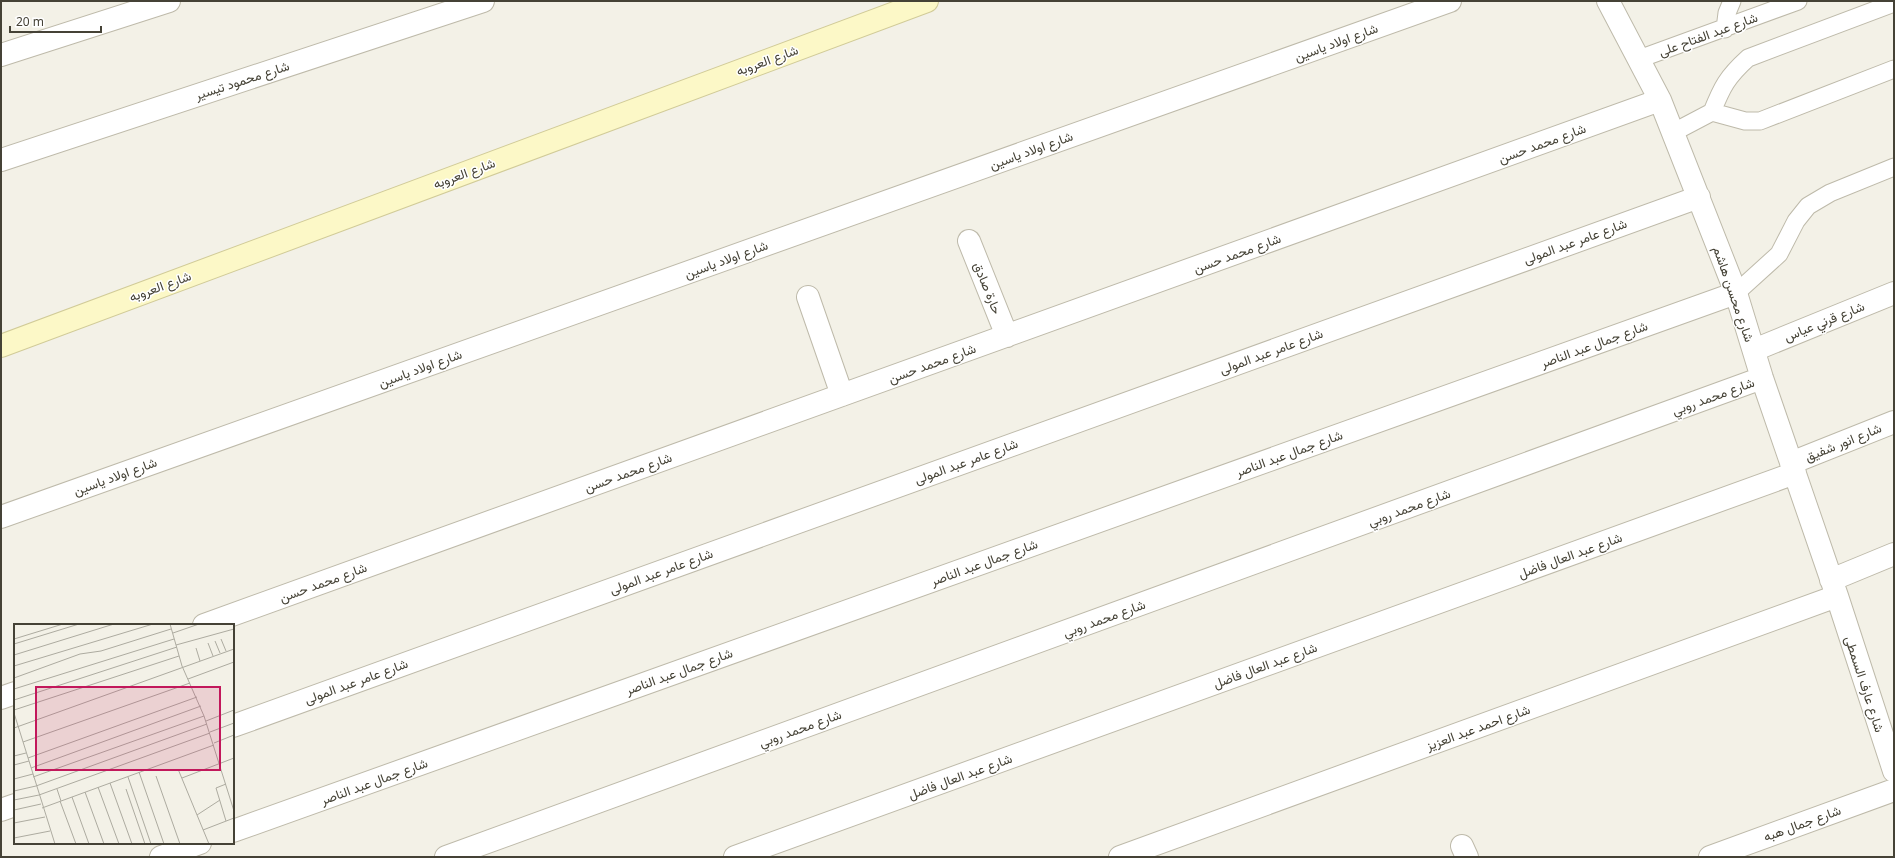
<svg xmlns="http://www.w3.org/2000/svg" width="1895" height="858" font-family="'Noto Sans',Vazirmatn,sans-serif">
	<rect width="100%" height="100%" fill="#f3f1e7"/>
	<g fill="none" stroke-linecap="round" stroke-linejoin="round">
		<defs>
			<path id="lane" d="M 1725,29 L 1727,13 L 1732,1
				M 1639,59 L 1798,1
				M 1712,112 C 1722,87 1727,77 1748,58 L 1894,3
				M 1674,132 L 1712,112 L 1745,121 L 1760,121 L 1894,69
				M 1736,293 L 1779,254 L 1796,221 L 1808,206 L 1830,193 L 1894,167"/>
			<path id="street" d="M 1608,1 L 1660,100 L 1736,293 L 1762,378 L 1837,596 L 1894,771
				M 1,55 L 169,1
				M 1,160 L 483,1
				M 969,241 L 1007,336
				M 808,297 L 842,395
				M 1754,350 L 1894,293
				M 1791,463 L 1894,422
				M 1,517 L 1450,1
				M 1831,580 L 1894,554
				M 204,625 L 1660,100
				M 1,698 L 15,693
				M 233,726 L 1699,197
				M 1,810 L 15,805
				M 233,831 L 1736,293
				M 1462,846 L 1467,857
				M 161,857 L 200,843
				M 446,857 L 1762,378
				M 735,857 L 1795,473
				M 1120,857 L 1837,596
				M 1710,857 L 1894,790"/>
			<path id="secondary" d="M 1,346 L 927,1"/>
		</defs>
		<use href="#lane" stroke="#bebaaa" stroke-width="19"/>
		<use href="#street" stroke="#bebaaa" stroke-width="24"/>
		<use href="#secondary" stroke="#d1cb98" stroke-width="24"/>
		<use href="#lane" stroke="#fff" stroke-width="17"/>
		<use href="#street" stroke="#fff" stroke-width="22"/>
		<use href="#secondary" stroke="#fcf8c7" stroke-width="22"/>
	</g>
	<g text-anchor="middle" stroke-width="3" stroke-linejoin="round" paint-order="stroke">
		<g font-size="13" fill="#454236" stroke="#fff">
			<text transform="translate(1708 34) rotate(-20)" y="5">شارع عبد الفتاح على</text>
			<text transform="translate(1336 42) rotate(-20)" y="5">شارع اولاد ياسين</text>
			<text transform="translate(767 60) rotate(-20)" y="5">شارع العروبه</text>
			<text transform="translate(242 80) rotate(-18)" y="5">شارع محمود تيسير</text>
			<text transform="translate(1542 143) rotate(-20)" y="5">شارع محمد حسن</text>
			<text transform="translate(1031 150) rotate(-20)" y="5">شارع اولاد ياسين</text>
			<text transform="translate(464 173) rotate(-20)" y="5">شارع العروبه</text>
			<text transform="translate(1575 241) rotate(-20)" y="5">شارع عامر عبد المولى</text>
			<text transform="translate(1237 253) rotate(-20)" y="5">شارع محمد حسن</text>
			<text transform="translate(726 259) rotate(-20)" y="5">شارع اولاد ياسين</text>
			<text transform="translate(160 286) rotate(-20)" y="5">شارع العروبه</text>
			<text transform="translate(988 288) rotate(68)" y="5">حارة صادق</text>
			<text transform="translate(1734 294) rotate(71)" y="5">شارع محسن هاشم</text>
			<text transform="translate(1824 321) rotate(-22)" y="5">شارع قرني عياس</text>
			<text transform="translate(1594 344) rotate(-20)" y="5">شارع جمال عبد الناصر</text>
			<text transform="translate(1271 351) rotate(-20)" y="5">شارع عامر عبد المولى</text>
			<text transform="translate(932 363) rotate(-20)" y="5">شارع محمد حسن</text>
			<text transform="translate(420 368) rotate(-20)" y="5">شارع اولاد ياسين</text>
			<text transform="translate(1713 396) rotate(-20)" y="5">شارع محمد روبي</text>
			<text transform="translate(1843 442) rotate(-22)" y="5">شارع انور شفيق</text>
			<text transform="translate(1289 453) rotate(-20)" y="5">شارع جمال عبد الناصر</text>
			<text transform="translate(966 461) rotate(-20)" y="5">شارع عامر عبد المولى</text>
			<text transform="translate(628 472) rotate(-20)" y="5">شارع محمد حسن</text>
			<text transform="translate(115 476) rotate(-20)" y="5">شارع اولاد ياسين</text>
			<text transform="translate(1409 507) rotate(-20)" y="5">شارع محمد روبي</text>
			<text transform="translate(1570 555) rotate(-20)" y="5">شارع عبد العال فاضل</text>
			<text transform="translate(984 562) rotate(-20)" y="5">شارع جمال عبد الناصر</text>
			<text transform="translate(661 571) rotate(-20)" y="5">شارع عامر عبد المولى</text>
			<text transform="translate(323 582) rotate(-20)" y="5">شارع محمد حسن</text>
			<text transform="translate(1104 618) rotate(-20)" y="5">شارع محمد روبي</text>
			<text transform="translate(1265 665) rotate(-20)" y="5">شارع عبد العال فاضل</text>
			<text transform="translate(679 671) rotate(-20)" y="5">شارع جمال عبد الناصر</text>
			<text transform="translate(356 681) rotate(-20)" y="5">شارع عامر عبد المولى</text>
			<text transform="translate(1865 684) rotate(72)" y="5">شارع عارف السمطى</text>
			<text transform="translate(1478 727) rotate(-20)" y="5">شارع احمد عبد العزيز</text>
			<text transform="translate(800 728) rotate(-20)" y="5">شارع محمد روبي</text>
			<text transform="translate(960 776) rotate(-20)" y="5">شارع عبد العال فاضل</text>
			<text transform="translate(374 781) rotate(-20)" y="5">شارع جمال عبد الناصر</text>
			<text transform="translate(1802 823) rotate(-20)" y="5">شارع جمال هبه</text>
		</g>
	</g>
	<g transform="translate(14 624)">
		<rect width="220" height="220" fill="#f3f1e7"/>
		<path fill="none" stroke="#adaba0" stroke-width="1" d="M 156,0 L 168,42 L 190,92 L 220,187M 159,9 L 185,0M 0,15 L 49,0M 207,15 L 212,27M 201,17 L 206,29M 194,19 L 199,32M 0,20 L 65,0M 162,21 L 220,5M 182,24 L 186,37M 0,31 L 100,0M 0,42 L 139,0M 0,54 L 66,30 L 87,27 L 157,5M 174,55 L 220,38M 0,65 L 160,15M 0,76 L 163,23M 0,86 L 165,32M 0,89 L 41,220M 192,97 L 220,86M 0,104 L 220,25M 196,108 L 220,99M 9,118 L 176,59M 200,119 L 220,111M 0,132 L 12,129M 14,134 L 183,73M 0,141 L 15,137M 17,144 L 187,82M 164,145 L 195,220M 125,148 L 150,220M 142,152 L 166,220M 19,153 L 190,92M 114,153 L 137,220M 168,154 L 220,134M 0,155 L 19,150M 96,159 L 118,220M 84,163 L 105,220M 43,165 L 47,177M 112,165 L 131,220M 0,167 L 22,162 L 193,100M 71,168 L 90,220M 58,173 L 75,220M 0,176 L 25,171 L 196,109M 46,177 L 62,220M 28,184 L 200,121M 0,186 L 27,180M 183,191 L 206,176M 212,197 L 202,164 L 212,160M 0,199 L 31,193M 189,206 L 220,194M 0,214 L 36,207"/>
		<path fill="#c2185b" fill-opacity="0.15" stroke="#c2185b" stroke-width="2" d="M 22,63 L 206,63 L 206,146 L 22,146 Z"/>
		<rect width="220" height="220" fill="none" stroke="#454236" stroke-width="2"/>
	</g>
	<rect width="1895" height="858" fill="none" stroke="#454236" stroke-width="4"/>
	<path d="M10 26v6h91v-6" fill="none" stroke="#454236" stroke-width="2"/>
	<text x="16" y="26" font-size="12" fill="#454236" stroke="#ffffff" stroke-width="3" paint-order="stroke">20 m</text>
</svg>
